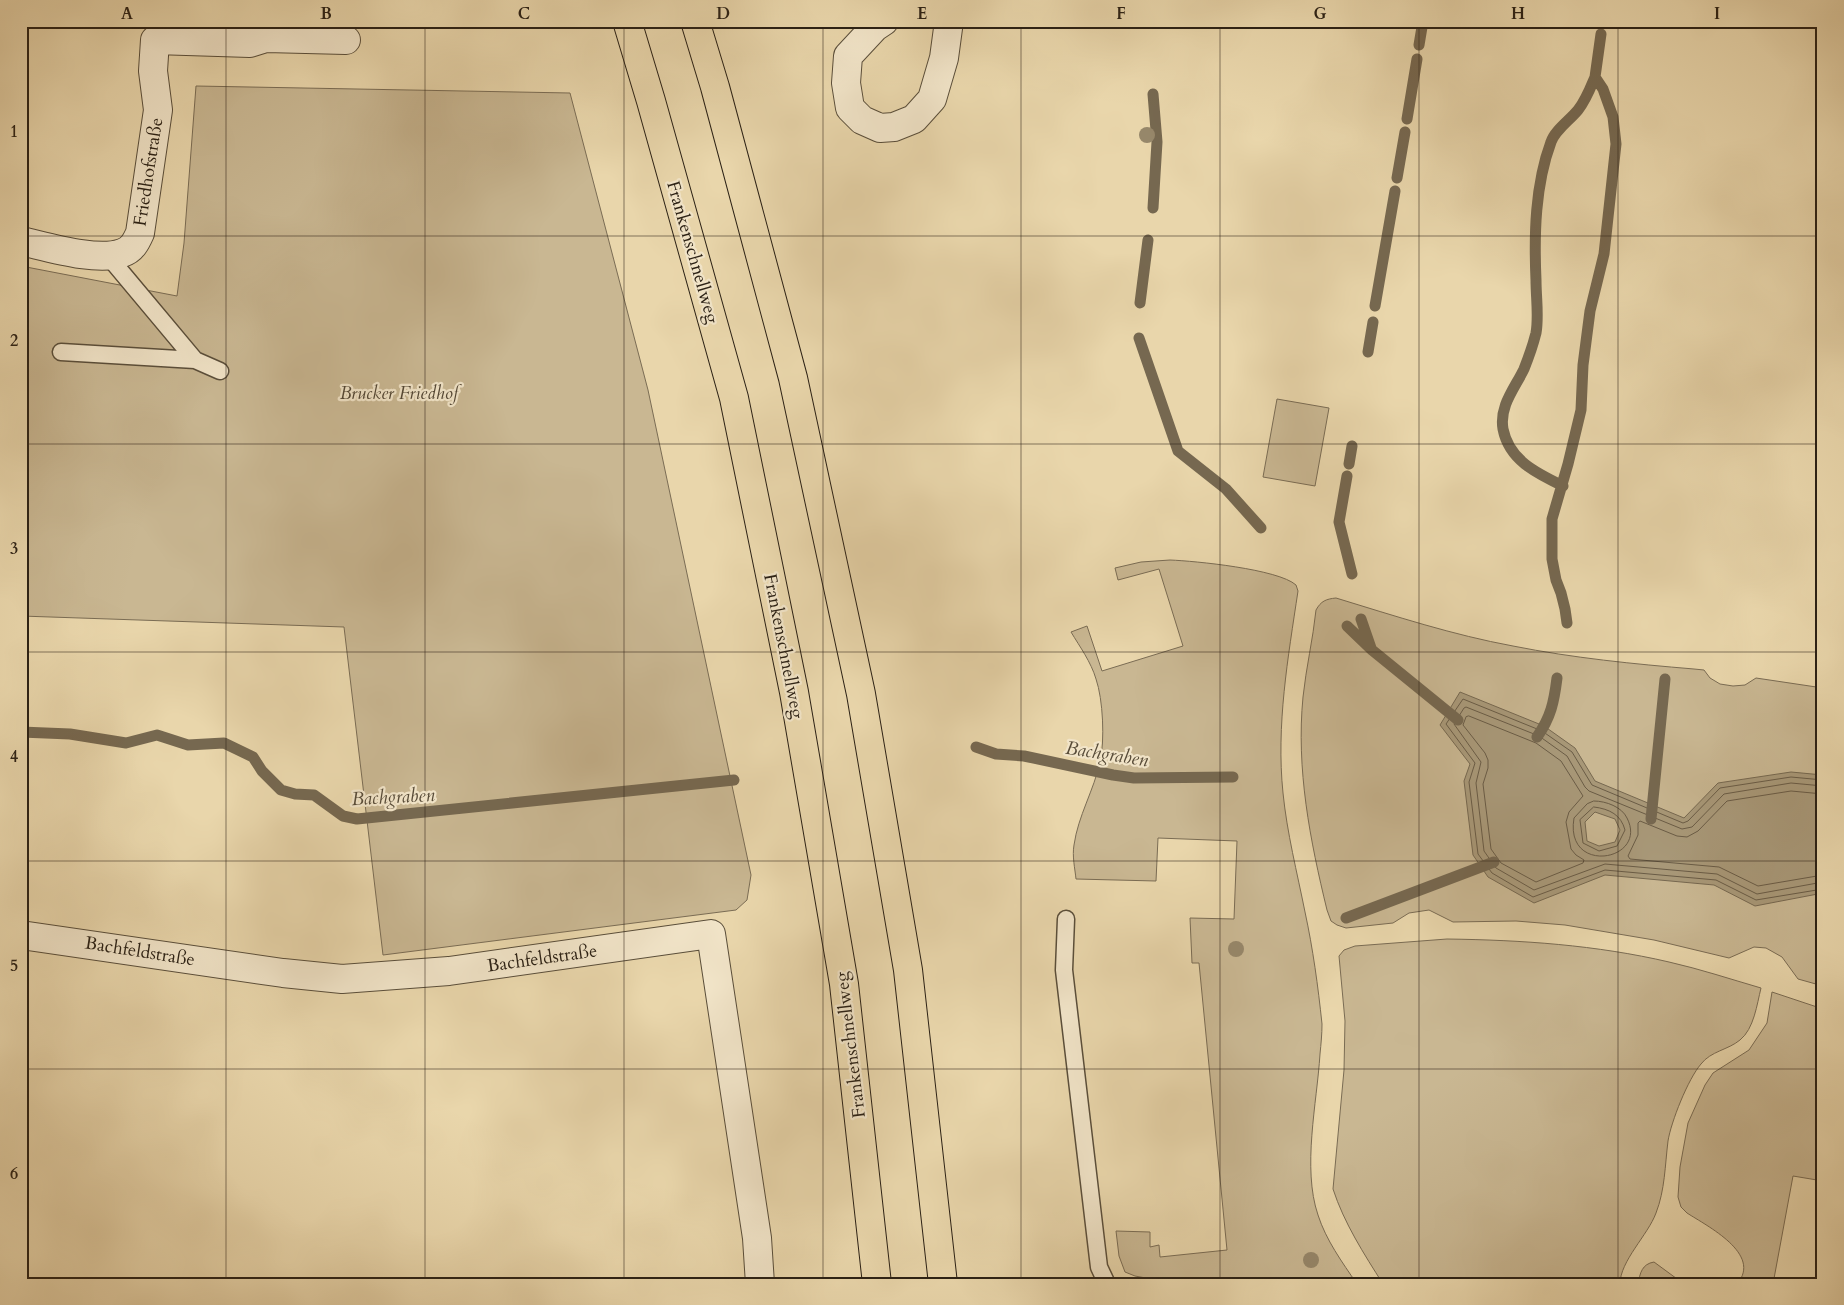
<svg xmlns="http://www.w3.org/2000/svg" width="1844" height="1305" font-family="Cardo,serif">
	<rect width="100%" height="100%" fill="#e9d6ab"/>
	<filter id="stains"><feTurbulence type="fractalNoise" baseFrequency=".004" numOctaves="4"/><feColorMatrix values="0 0 0 0 .2 0 0 0 0 .09 0 0 0 0 .02 0 0 0 .5 -.17"/></filter>
	<radialGradient id="worn" r=".72"><stop offset=".6" stop-color="#630" stop-opacity="0"/><stop offset="1" stop-color="#630" stop-opacity=".3"/></radialGradient>
	<path fill="#c9b792" stroke="#7a6c54" d="M 196,86 L 570,93 L 648,390 L 751,875 L 747,900 L 736,910 L 383,955 L 344,627 L 21,616 L 21,266 L 177,296 L 184,243 Z
		M 1277,399 L 1329,408 L 1315,486 L 1263,477 Z
		M 1170,560 C 1195,561 1278,569 1296,585 L 1298,591 C 1288,658 1276,725 1283,793 C 1287,833 1297,872 1305,912 C 1313,949 1318,986 1322,1024 C 1322,1034 1321,1044 1320,1054 C 1317,1103 1302,1168 1318,1215 C 1326,1240 1342,1262 1357,1284 L 1296,1284 L 1270,1280 L 1162,1281 L 1135,1276 L 1125,1272 L 1119,1256 L 1116,1231 L 1150,1232 L 1150,1247 L 1159,1245 L 1160,1257 L 1227,1250 L 1199,963 L 1192,963 L 1190,918 L 1234,919 L 1237,841 L 1158,838 L 1156,881 L 1076,879 C 1075,869 1072,856 1074,845 C 1078,816 1094,790 1100,762 C 1105,741 1103,699 1096,679 C 1091,662 1080,647 1071,632 L 1087,626 L 1102,671 L 1183,646 L 1159,569 L 1118,580 L 1115,568 L 1141,562 Z
		M 1336,598 C 1395,616 1453,635 1513,646 C 1573,658 1634,664 1694,669 L 1704,670 L 1710,678 L 1720,684 L 1733,686 L 1745,685 L 1756,678 L 1823,688 L 1823,986 L 1798,979 L 1782,957 L 1766,948 L 1754,947 L 1729,958 L 1654,940 L 1565,925 L 1516,921 L 1453,922 L 1429,910 L 1409,913 L 1393,923 L 1346,928 L 1337,925 L 1331,921 L 1327,910 C 1310,840 1296,769 1303,697 C 1306,668 1313,639 1316,610 C 1321,601 1326,599 1336,598 Z
		M 1447,939 C 1522,940 1596,945 1669,962 C 1700,969 1730,979 1761,988 C 1757,1004 1754,1029 1740,1040 C 1728,1050 1711,1051 1701,1064 C 1688,1079 1671,1122 1668,1141 C 1665,1165 1665,1190 1656,1213 C 1648,1235 1620,1261 1620,1284 L 1383,1284 C 1364,1254 1344,1223 1333,1189 L 1344,1070 L 1345,1021 L 1339,956 L 1344,950 L 1355,946 Z
		M 1772,992 L 1823,1009 L 1823,1181 L 1793,1176 L 1773,1284 L 1737,1284 C 1763,1254 1707,1226 1687,1213 L 1681,1207 L 1678,1197 L 1680,1167 L 1688,1123 L 1705,1085 L 1713,1073 L 1749,1050 L 1767,1023 Z
		M 1654,1262 L 1684,1284 L 1638,1284 C 1640,1273 1642,1264 1654,1262 Z"/>
	<path fill="#a89878" stroke="#766850" fill-rule="evenodd" d="M 1460,692 L 1544,726 L 1575,748 L 1595,781 L 1684,818 L 1718,783 L 1791,772 L 1823,775 L 1823,893 L 1755,906 L 1714,885 L 1605,875 L 1534,903 L 1488,877 L 1473,855 L 1464,781 L 1470,764 L 1440,725 ZM 1595,812 L 1615,819 L 1620,830 L 1615,842 L 1599,846 L 1587,841 L 1585,822 Z"/>
	<g fill="none" stroke-linecap="round" stroke-linejoin="round">
		<path stroke="#6a5c46" stroke-width="1" d="M 1469,716 L 1536,743 L 1561,761 L 1583,796 L 1569,812 L 1566,822 L 1571,849 L 1576,855 L 1584,860 L 1583,863 L 1536,882 L 1501,863 L 1491,849 L 1483,784 L 1488,768 L 1488,760 L 1485,753 L 1463,725 L 1466,717 Z
			M 1823,780 L 1791,777 L 1720,788 L 1688,821 L 1683,823 L 1592,785 L 1572,752 L 1542,731 L 1463,699 L 1446,724 L 1475,763 L 1469,782 L 1478,854 L 1492,873 L 1533,897 L 1605,870 L 1716,880 L 1756,900 L 1823,889
			M 1823,786 L 1791,783 L 1724,794 L 1692,827 L 1682,829 L 1589,791 L 1585,787 L 1567,756 L 1539,736 L 1466,707 L 1464,708 L 1454,724 L 1481,762 L 1476,783 L 1484,851 L 1496,868 L 1534,890 L 1605,864 L 1717,874 L 1757,894 L 1823,882
			M 1823,794 L 1791,791 L 1727,801 L 1698,831 L 1687,837 L 1677,836 L 1640,821 L 1638,823 L 1638,835 L 1628,856 L 1630,859 L 1719,867 L 1758,886 L 1823,875
			M 1594,801 C 1606,801 1622,807 1627,818 C 1649,861 1564,876 1574,818 L 1587,804 Z
			M 1594,807 C 1610,809 1621,815 1625,830 L 1617,846 L 1599,851 L 1583,843 L 1580,820 Z"/>
		<path stroke="#766850" stroke-width="11" d="M 1419,45 L 1423,21
			M 1153,94 L 1157,142 L 1153,208
			M 1407,119 L 1417,59
			M 1397,178 L 1405,132
			M 1140,303 L 1148,240
			M 1375,306 L 1395,191
			M 1139,338 L 1178,451 L 1226,489 L 1261,528
			M 1368,352 L 1373,322
			M 1349,464 L 1352,446
			M 1347,476 L 1339,522 L 1352,574
			M 1563,486 C 1536,473 1509,460 1503,429 C 1499,406 1515,388 1524,369 C 1528,359 1533,345 1536,333 C 1539,316 1536,298 1536,280 C 1534,235 1535,185 1551,142 C 1555,130 1570,120 1578,110 C 1586,100 1590,89 1595,77
			M 1361,619 L 1371,648
			M 1567,623 L 1565,609 L 1561,593 L 1556,580 L 1552,559 L 1552,519 L 1568,464 L 1581,410 L 1583,365 L 1590,311 L 1604,254 L 1616,144 L 1613,117 L 1603,89 L 1595,77 L 1601,34
			M 1347,626 L 1372,650 L 1458,720
			M 21,732 L 70,734 L 126,743 L 157,735 L 188,745 L 224,743 L 253,757 L 262,771 L 281,790 L 295,794 L 314,795 L 343,816 L 357,819 L 734,780
			M 1537,737 C 1551,717 1554,702 1557,678
			M 976,747 L 996,754 L 1024,756 L 1113,775 L 1134,778 L 1233,777
			M 1651,819 L 1665,679
			M 1346,918 L 1494,862"/>
		<defs>
			<path id="service" d="M 108,256 L 195,360
				M 61,352 L 195,360 L 220,371
				M 1066,919 L 1064,970 L 1099,1267 L 1107,1284"/>
			<path id="minor" d="M 884,21 L 875,27 L 848,56 L 846,83 L 850,108 L 862,120 L 880,128 L 894,127 L 914,119 L 932,99 L 944,58 L 949,21
				M 21,241 C 48,247 97,262 122,253 C 132,250 136,242 140,233 L 158,110 L 153,71 L 155,40 L 250,43 L 266,38 L 346,40
				M 21,935 L 283,973 L 342,979 L 449,971 L 711,934 L 757,1238 L 760,1284"/>
			<path id="motorway" d="M 627,21 L 651,101 L 734,398 L 794,692 L 844,984 L 877,1284
				M 695,21 L 715,87 L 793,378 L 861,694 L 908,970 L 943,1284"/>
		</defs>
		<use href="#service" stroke="#5a4e3a" stroke-width="19"/>
		<use href="#minor" stroke="#5a4e3a" stroke-width="30"/>
		<use href="#motorway" stroke="#2b2115" stroke-width="30"/>
		<use href="#service" stroke="#f1e4c8" stroke-width="16"/>
		<use href="#minor" stroke="#f1e4c8" stroke-width="28"/>
		<use href="#motorway" stroke="#e9d6ab" stroke-width="28"/>
	</g>
	<g fill="#96876a">
		<circle cx="1147" cy="135" r="8"/>
		<circle cx="1236" cy="949" r="8"/>
		<circle cx="1311" cy="1260" r="8"/>
	</g>
	<path fill="none" stroke="#2b2115" stroke-width="1" stroke-opacity="0.55" d="M 226,21 L 226,1284M 425,21 L 425,1284M 624,21 L 624,1284M 823,21 L 823,1284M 1021,21 L 1021,1284M 1220,21 L 1220,1284M 1419,21 L 1419,1284M 1618,21 L 1618,1284M 21,236 L 1823,236M 21,444 L 1823,444M 21,652 L 1823,652M 21,861 L 1823,861M 21,1069 L 1823,1069"/>
	<g text-anchor="middle" stroke-width="4.5" stroke-linejoin="round" paint-order="stroke">
		<g font-size="18" fill="#2b2115" stroke="#f1e4c8">
			<text transform="translate(148 172) rotate(-81)" y="6">Friedhofstraße</text>
			<text transform="translate(693 252) rotate(74)" y="6">Frankenschnellweg</text>
			<text transform="translate(784 646) rotate(79)" y="6">Frankenschnellweg</text>
			<text transform="translate(140 951) rotate(9)" y="6">Bachfeldstraße</text>
			<text transform="translate(542 958) rotate(-8)" y="6">Bachfeldstraße</text>
			<text transform="translate(850 1045) rotate(-97)" y="6">Frankenschnellweg</text>
		</g>
		<g font-size="18" font-style="italic" fill="#524634" stroke="#f1e4c8">
			<text x="399" y="399">Brucker Friedhof</text>
		</g>
		<g font-size="19" font-style="italic" fill="#574b38" stroke="#f1e4c8">
			<text transform="translate(1107 753) rotate(9)" y="7">Bachgraben</text>
			<text transform="translate(393 796) rotate(-3)" y="7">Bachgraben</text>
		</g>
	</g>
	<rect width="1844" height="1305" fill="none" stroke="#e9d6ab" stroke-width="55"/>
	<rect x="28" y="28" width="1788" height="1250" fill="none" stroke="#2b2115" stroke-width="2"/>
	<g font-size="16" text-anchor="middle" font-weight="bold" fill="#2b2115">
		<text x="127" y="19">A</text>
		<text x="326" y="19">B</text>
		<text x="524" y="19">C</text>
		<text x="723" y="19">D</text>
		<text x="922" y="19">E</text>
		<text x="1121" y="19">F</text>
		<text x="1320" y="19">G</text>
		<text x="1518" y="19">H</text>
		<text x="1717" y="19">I</text>
		<text x="14" y="137">1</text>
		<text x="14" y="346">2</text>
		<text x="14" y="554">3</text>
		<text x="14" y="762">4</text>
		<text x="14" y="971">5</text>
		<text x="14" y="1179">6</text>
	</g>
	<rect width="100%" height="100%" filter="url(#stains)"/>
	<rect width="100%" height="100%" fill="url(#worn)"/>
</svg>
